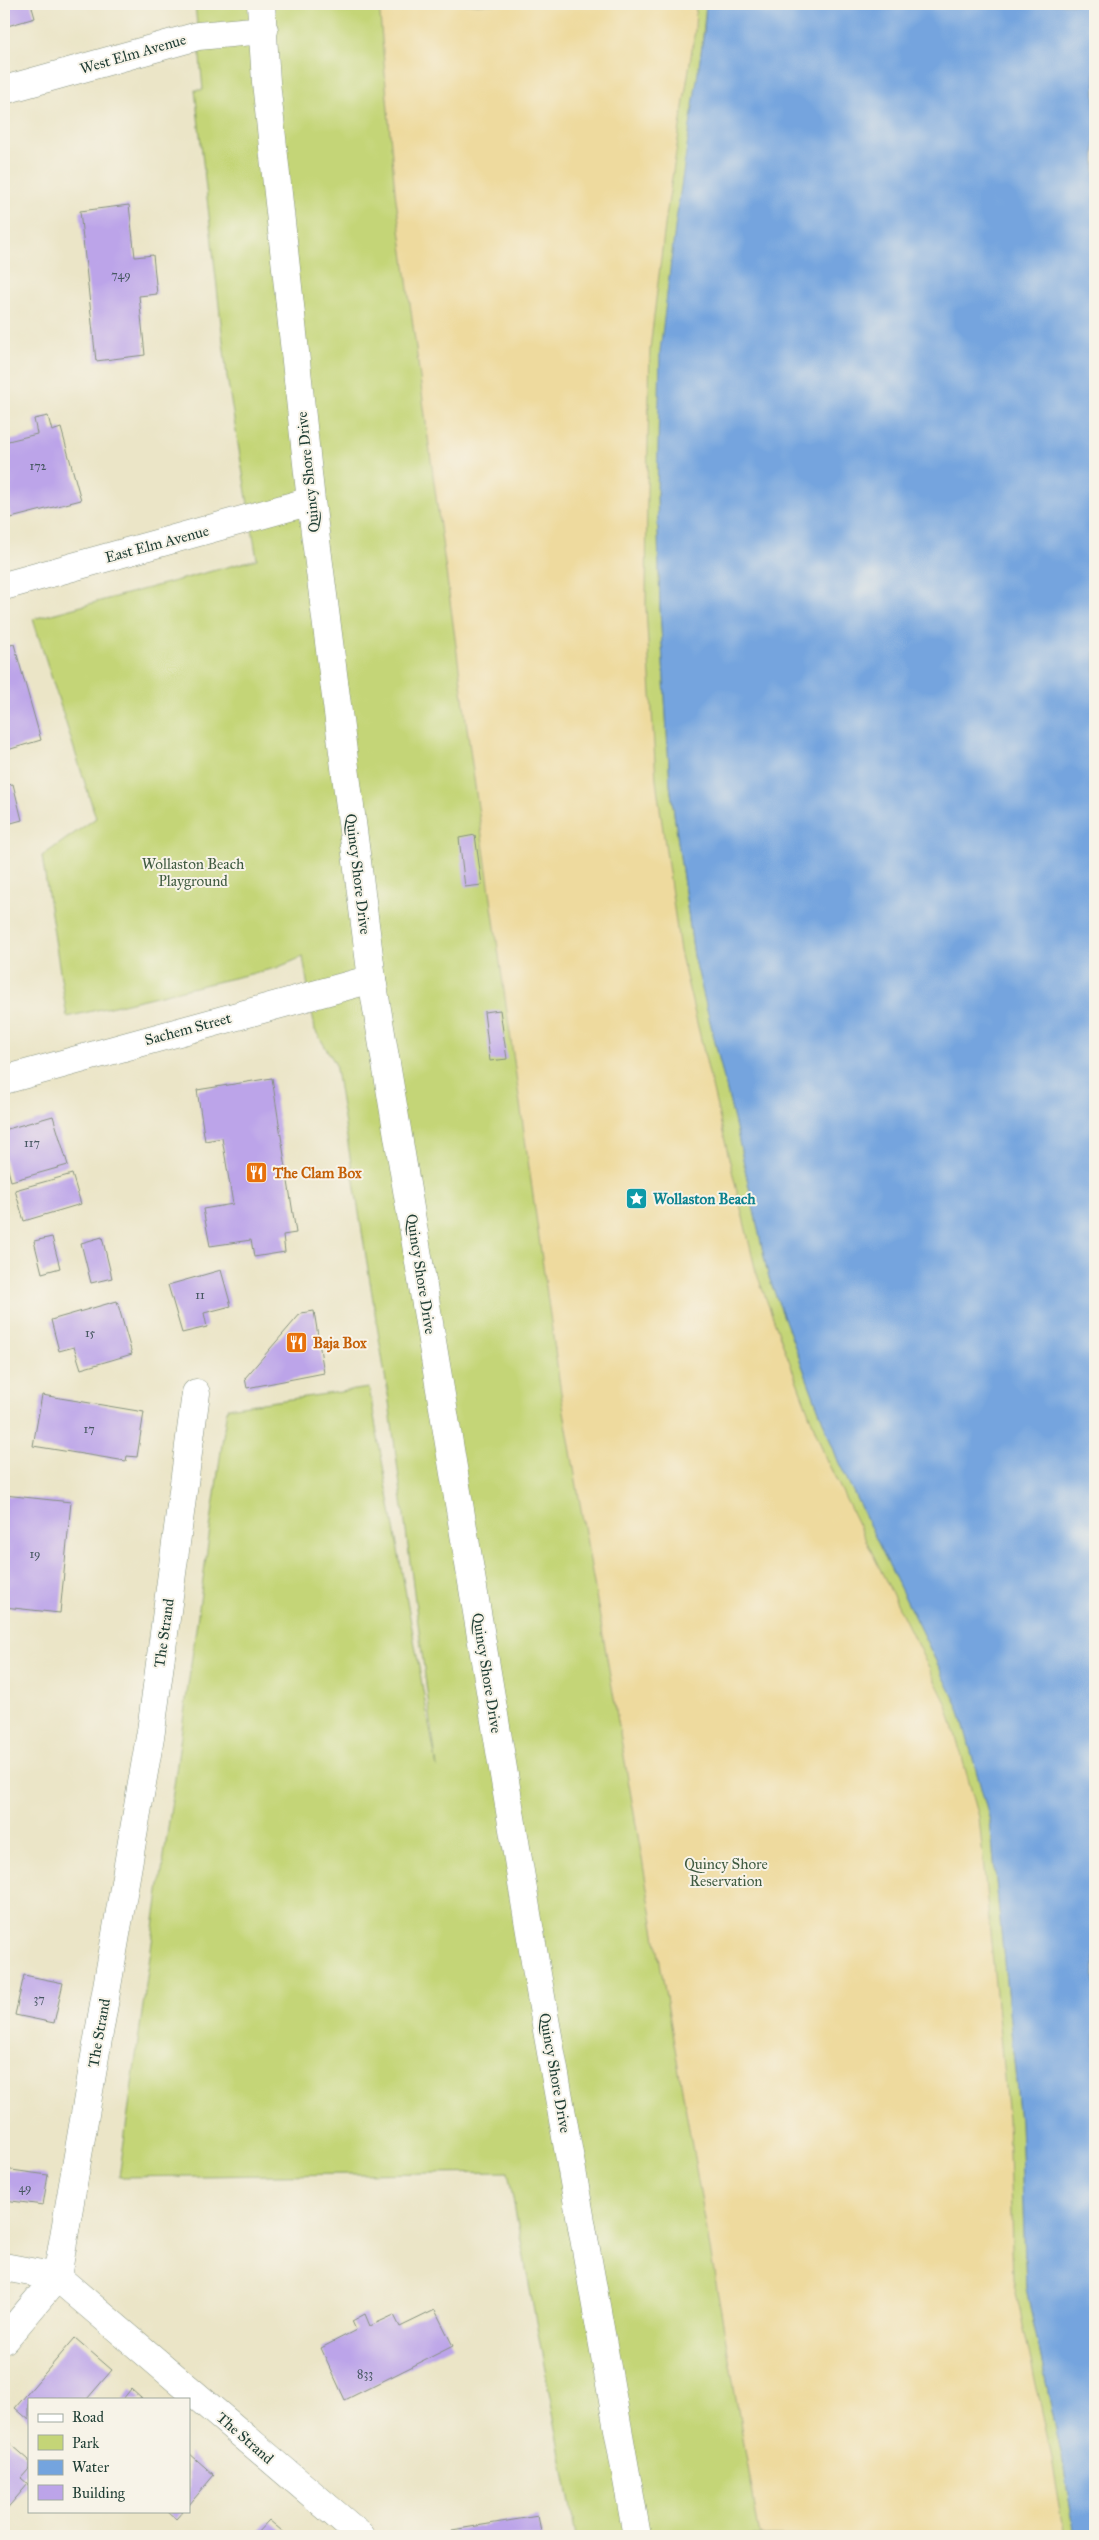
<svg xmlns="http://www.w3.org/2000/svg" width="1099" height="2540" font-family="'IM FELL Great Primer',serif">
	<rect width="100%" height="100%" fill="#f7f3e8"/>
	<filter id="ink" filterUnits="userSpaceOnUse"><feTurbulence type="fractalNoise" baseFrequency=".02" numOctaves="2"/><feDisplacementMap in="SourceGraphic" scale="10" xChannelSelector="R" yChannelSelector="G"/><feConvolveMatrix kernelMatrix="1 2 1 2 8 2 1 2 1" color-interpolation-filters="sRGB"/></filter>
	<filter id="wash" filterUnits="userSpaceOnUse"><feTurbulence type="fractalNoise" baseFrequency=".0096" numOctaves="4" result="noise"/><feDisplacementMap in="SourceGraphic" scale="20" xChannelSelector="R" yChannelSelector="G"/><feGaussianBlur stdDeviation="1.12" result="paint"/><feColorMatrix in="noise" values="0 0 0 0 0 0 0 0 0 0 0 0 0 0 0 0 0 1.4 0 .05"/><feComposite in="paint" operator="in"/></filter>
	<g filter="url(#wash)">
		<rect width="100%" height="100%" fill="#ebe5c7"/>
		<path fill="#c4d577" stroke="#728956" d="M 195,4 L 706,4 L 657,493 L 660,609 L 670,785 L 694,956 L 737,1132 L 768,1275 L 838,1461 L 959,1708 L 990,1821 L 1020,2121 L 1026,2288 L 1062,2457 L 1075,2536 L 576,2536 L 508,2172 L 119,2177 L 227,1408 L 369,1388 L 437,1768 L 388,1394 L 335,1063 L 315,1030 L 303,957 L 276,968 L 67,1017 L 42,856 L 96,818 L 33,619 L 257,559 L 227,377 L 195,90 L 203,90 Z"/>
		<path fill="#eeda9e" stroke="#868c69" d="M 379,4 L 696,4 L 695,30 L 666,217 L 650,349 L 647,491 L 646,608 L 656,780 L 680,951 L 756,1272 L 826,1459 L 947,1705 L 979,1817 L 1008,2119 L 1013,2279 L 1050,2448 L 1065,2536 L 760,2536 L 562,1400 L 473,772 L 395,192 Z"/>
		<path fill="#74a4de" stroke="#4a7089" d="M 706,4 L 1095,4 L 1095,2536 L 1075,2536 L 1062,2457 L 1026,2288 L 1020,2121 L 990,1821 L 959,1708 L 838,1461 L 768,1275 L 737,1132 L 694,956 L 670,785 L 660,609 L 657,493 L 660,351 L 676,220 L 704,32 Z"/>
		<g id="blocks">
			<path fill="#bca4e9" d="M 4,4 L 31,4 L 35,18 L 4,27 Z
				M 129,205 L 135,257 L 153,255 L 157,294 L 139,296 L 145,355 L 96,361 L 80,211 Z
				M 48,416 L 52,431 L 61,428 L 81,500 L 11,518 L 4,490 L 4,442 L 37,434 L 34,419 Z
				M 14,644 L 41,740 L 4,751 L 4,647 Z
				M 13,784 L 22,820 L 4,825 L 4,786 Z
				M 475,835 L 482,885 L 465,887 L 459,838 Z
				M 500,1010 L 507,1059 L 490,1061 L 484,1012 Z
				M 272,1078 L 296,1233 L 283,1235 L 285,1252 L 254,1257 L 251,1240 L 210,1246 L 203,1209 L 233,1204 L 222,1138 L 205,1141 L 197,1090 Z
				M 53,1116 L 68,1165 L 11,1181 L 4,1155 L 4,1130 Z
				M 72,1174 L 81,1204 L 24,1221 L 15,1190 Z
				M 52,1237 L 60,1268 L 42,1273 L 34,1241 Z
				M 102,1237 L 112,1278 L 91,1283 L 81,1243 Z
				M 221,1270 L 231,1306 L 204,1313 L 207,1327 L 182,1333 L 168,1285 Z
				M 117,1301 L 132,1354 L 81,1369 L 74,1347 L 59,1351 L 51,1320 Z
				M 314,1311 L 324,1373 L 247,1388 L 245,1378 L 301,1313 Z
				M 42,1395 L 144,1412 L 137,1457 L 127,1456 L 126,1461 L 33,1446 Z
				M 4,1495 L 71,1502 L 60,1613 L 4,1607 Z
				M 24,1975 L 63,1983 L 54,2023 L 15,2015 Z
				M 4,2169 L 48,2175 L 43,2205 L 4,2200 Z
				M 435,2310 L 453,2346 L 345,2400 L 321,2348 L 356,2330 L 352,2321 L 365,2314 L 370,2326 L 394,2315 L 400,2327 Z
				M 75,2338 L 112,2370 L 87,2399 L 29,2399 L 29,2420 L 15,2408 Z
				M 131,2389 L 142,2399 L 123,2399 Z
				M 4,2438 L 29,2460 L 29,2469 L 21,2478 L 28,2484 L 4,2512 Z
				M 189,2453 L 214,2475 L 189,2505 Z
				M 167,2511 L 183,2511 L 176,2519 Z
				M 538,2516 L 542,2536 L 453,2536 L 452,2530 Z
				M 269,2520 L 288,2536 L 254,2536 Z"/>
		</g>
	</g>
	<g filter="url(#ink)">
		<use href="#blocks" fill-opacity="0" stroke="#85917e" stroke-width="1"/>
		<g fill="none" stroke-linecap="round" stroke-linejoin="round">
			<defs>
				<path id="street" d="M 4,1080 L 372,979
					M 4,2267 L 57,2277
					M 57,2277 L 151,1731 L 196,1393
					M 57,2277 L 361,2536
					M 4,2340 L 57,2277"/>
				<path id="secondary" d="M 261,4 L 266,82 L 311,501 L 372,979 L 537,1974 L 637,2536
					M 4,90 L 198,36 L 264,30
					M 4,586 L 311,501"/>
			</defs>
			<use href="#street" stroke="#85917e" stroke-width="29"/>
			<use href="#secondary" stroke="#85917e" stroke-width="29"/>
			<use href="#street" stroke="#fff" stroke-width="28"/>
			<use href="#secondary" stroke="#fff" stroke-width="28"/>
		</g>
	</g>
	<defs>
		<symbol id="restaurant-square" viewBox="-11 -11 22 22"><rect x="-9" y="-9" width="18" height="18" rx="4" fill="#e8710a" stroke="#f7f3e8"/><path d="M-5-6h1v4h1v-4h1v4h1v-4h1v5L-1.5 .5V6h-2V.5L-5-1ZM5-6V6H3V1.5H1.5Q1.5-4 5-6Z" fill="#fff"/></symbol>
		<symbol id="sight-square" viewBox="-11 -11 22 22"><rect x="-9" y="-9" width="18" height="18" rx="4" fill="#0f9aa8" stroke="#f7f3e8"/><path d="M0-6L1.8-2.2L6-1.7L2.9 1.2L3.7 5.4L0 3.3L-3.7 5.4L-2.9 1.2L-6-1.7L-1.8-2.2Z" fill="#fff"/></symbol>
	</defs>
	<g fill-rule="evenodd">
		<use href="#restaurant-square" x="244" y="1160" width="25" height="25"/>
		<use href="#sight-square" x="624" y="1186" width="25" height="25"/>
		<use href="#restaurant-square" x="284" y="1330" width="25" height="25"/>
	</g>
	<g text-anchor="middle" stroke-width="4" stroke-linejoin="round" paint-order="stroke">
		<g font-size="12" fill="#465761">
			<text x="121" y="279">749</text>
			<text x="38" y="470">172</text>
			<text x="32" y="1147">117</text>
			<text x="200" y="1299">11</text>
			<text x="90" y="1337">15</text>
			<text x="89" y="1433">17</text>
			<text x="35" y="1558">19</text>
			<text x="39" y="2003">37</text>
			<text x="25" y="2192">49</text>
			<text x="365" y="2378">833</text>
		</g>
		<g font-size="15" fill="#1f3d34" stroke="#f7f3e8">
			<text transform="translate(133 54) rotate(-16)" y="5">West Elm Avenue</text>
			<text transform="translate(308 472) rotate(-96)" y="5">Quincy Shore Drive</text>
			<text transform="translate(157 544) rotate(-15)" y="5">East Elm Avenue</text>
			<text transform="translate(358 874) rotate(83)" y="5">Quincy Shore Drive</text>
			<text transform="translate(188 1029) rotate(-15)" y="5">Sachem Street</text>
			<text transform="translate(421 1274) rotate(81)" y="5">Quincy Shore Drive</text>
			<text transform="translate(164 1633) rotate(-82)" y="5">The Strand</text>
			<text transform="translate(487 1673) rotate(81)" y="5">Quincy Shore Drive</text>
			<text transform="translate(99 2033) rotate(-80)" y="5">The Strand</text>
			<text transform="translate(555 2073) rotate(80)" y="5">Quincy Shore Drive</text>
			<text transform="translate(245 2438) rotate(41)" y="5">The Strand</text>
		</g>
		<g font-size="15" fill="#405b41" stroke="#f7f3e8">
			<text x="193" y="869">Wollaston Beach<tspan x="193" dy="17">Playground</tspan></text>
			<text x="726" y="1869">Quincy Shore<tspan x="726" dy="17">Reservation</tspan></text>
		</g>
		<g font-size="15" font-weight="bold" fill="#c56008" stroke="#f7f3e8" text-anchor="start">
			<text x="273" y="1178">The Clam Box</text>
			<text x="313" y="1348">Baja Box</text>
		</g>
		<g font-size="15" font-weight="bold" fill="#0d838f" stroke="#f7f3e8" text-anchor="start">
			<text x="653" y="1204">Wollaston Beach</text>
		</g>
	</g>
	<rect width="1099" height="2540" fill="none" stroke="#f7f3e8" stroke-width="20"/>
	<rect x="28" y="2398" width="162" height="115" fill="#f7f3e8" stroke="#a1aaa0"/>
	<rect x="38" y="2414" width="25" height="8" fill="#ffffff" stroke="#a1aaa0"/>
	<text x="72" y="2422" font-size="15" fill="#1f3d34">Road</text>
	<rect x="38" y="2435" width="25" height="15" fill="#c4d577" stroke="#a1aaa0"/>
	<text x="72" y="2448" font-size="15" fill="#1f3d34">Park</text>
	<rect x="38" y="2460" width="25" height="15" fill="#74a4de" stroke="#a1aaa0"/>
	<text x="72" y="2472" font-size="15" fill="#1f3d34">Water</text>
	<rect x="38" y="2485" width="25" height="15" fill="#bca4e9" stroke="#a1aaa0"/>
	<text x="72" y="2498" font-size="15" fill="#1f3d34">Building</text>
</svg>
